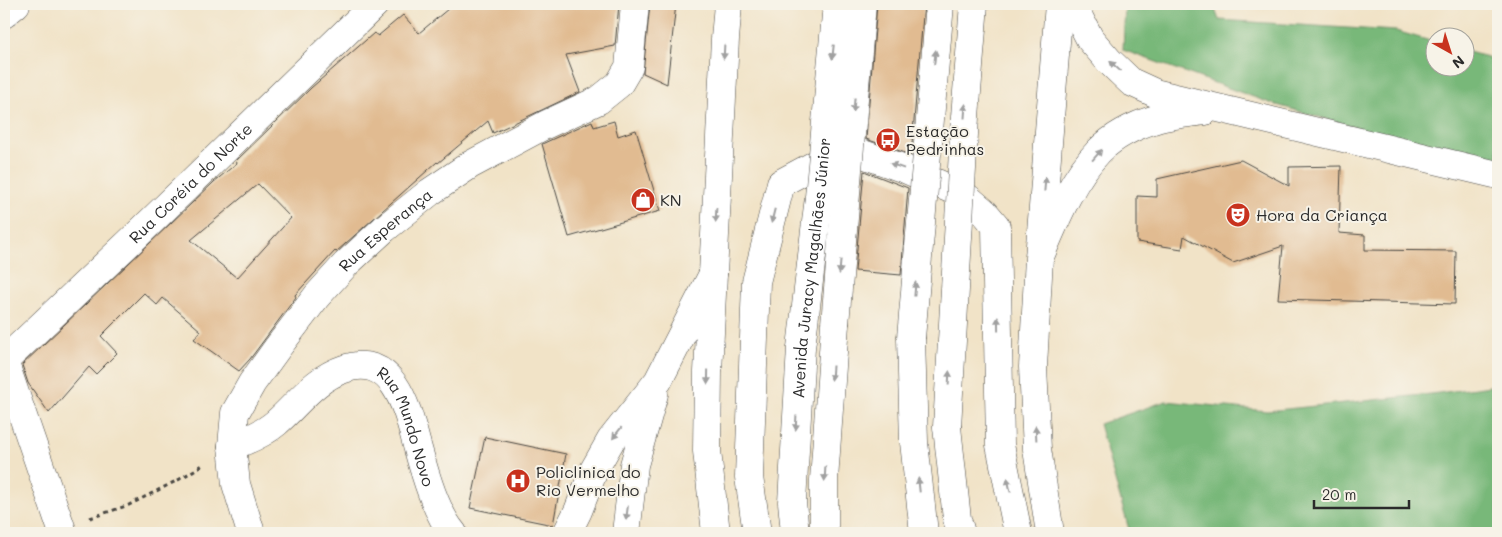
<svg xmlns="http://www.w3.org/2000/svg" width="1502" height="537" font-family="Mali,sans-serif">
	<rect width="100%" height="100%" fill="#f7f3e8"/>
	<filter id="ink" filterUnits="userSpaceOnUse"><feTurbulence type="fractalNoise" baseFrequency=".02" numOctaves="2"/><feDisplacementMap in="SourceGraphic" scale="10" xChannelSelector="R" yChannelSelector="G"/><feConvolveMatrix kernelMatrix="1 2 1 2 8 2 1 2 1" color-interpolation-filters="sRGB"/></filter>
	<filter id="wash" filterUnits="userSpaceOnUse"><feTurbulence type="fractalNoise" baseFrequency=".0096" numOctaves="4" result="noise"/><feDisplacementMap in="SourceGraphic" scale="20" xChannelSelector="R" yChannelSelector="G"/><feGaussianBlur stdDeviation="1.12" result="paint"/><feColorMatrix in="noise" values="0 0 0 0 0 0 0 0 0 0 0 0 0 0 0 0 0 1.4 0 .05"/><feComposite in="paint" operator="in"/></filter>
	<g filter="url(#wash)">
		<rect width="100%" height="100%" fill="#f1e3c7"/>
		<path fill="#78b879" stroke="#527252" d="M 1125,4 L 1213,4 L 1219,20 L 1396,31 L 1434,42 L 1434,68 L 1464,68 L 1465,51 L 1498,60 L 1498,168 L 1270,103 L 1123,50 Z
			M 1498,385 L 1498,533 L 1130,533 L 1099,424 L 1166,401 L 1267,411 L 1431,394 Z"/>
		<g id="blocks">
			<path fill="#e1bb91" fill-rule="evenodd" d="M 454,4 L 619,4 L 615,46 L 566,55 L 580,92 L 493,133 L 488,121 L 438,163 L 437,162 L 336,252 L 335,251 L 295,295 L 296,297 L 250,359 L 239,371 L 194,339 L 201,331 L 163,298 L 157,305 L 144,293 L 101,336 L 117,353 L 96,374 L 89,367 L 49,413 L 28,383 L 22,365 L 214,182 L 237,163 L 236,161 L 311,88 L 374,33 L 378,36 L 403,15 L 419,33 ZM 258,184 L 291,218 L 237,278 L 191,240 Z
				M 650,4 L 676,4 L 667,84 L 643,73 Z
				M 877,4 L 924,4 L 911,155 L 866,139 Z
				M 592,121 L 594,127 L 614,121 L 618,136 L 636,130 L 660,211 L 569,237 L 542,144 Z
				M 1241,160 L 1289,186 L 1289,167 L 1341,166 L 1339,233 L 1365,235 L 1365,250 L 1456,251 L 1455,304 L 1278,299 L 1283,246 L 1233,263 L 1184,236 L 1182,249 L 1137,242 L 1137,196 L 1157,197 L 1157,179 Z
				M 864,171 L 908,188 L 901,275 L 855,271 Z
				M 485,437 L 566,454 L 553,525 L 470,508 Z"/>
		</g>
	</g>
	<g filter="url(#ink)">
		<use href="#blocks" fill-opacity="0" stroke="#494742" stroke-width="1"/>
		<g fill="none" stroke-linecap="round" stroke-linejoin="round">
			<defs>
				<g id="minor">
					<path d="M 1072,4 L 1090,39 L 1109,61 L 1131,82 L 1155,93 L 1498,175"/>
					<path d="M 4,14 L 16,4"/>
					<path d="M 1041,254 C 1056,219 1072,179 1099,151 C 1114,136 1136,125 1156,119 C 1171,114 1189,113 1205,111"/>
					<path d="M 911,338 L 914,442 L 924,533"/>
					<path id="s1" d="M 4,361 L 136,236 L 375,4"/>
					<path d="M 4,361 L 63,533"/>
					<path id="s2" d="M 232,446 C 249,440 263,434 276,423 C 299,403 314,379 344,369 C 396,351 408,413 418,449 C 425,474 436,513 453,533"/>
					<path id="s3" d="M 251,533 L 236,484 L 232,446 L 235,413 L 252,383 L 278,347 L 317,296 L 346,264 L 384,229 L 430,192 L 470,165 L 545,125 L 599,100 L 619,84 L 629,67 L 635,4"/>
					<path d="M 567,533 L 578,511 L 594,470 L 611,440 L 658,381 L 713,274"/>
					<path d="M 626,533 L 634,465 L 654,394"/>
					<path d="M 824,533 L 824,480 L 835,324"/>
				</g>
				<path id="major" d="M 947,427 L 957,519 L 961,533
					M 716,533 L 707,451 L 708,372 L 725,39 L 728,4
					M 757,533 L 749,477 L 756,282 L 781,183 L 846,148 L 905,169 L 964,195 L 985,213 L 996,226 L 1000,445 L 1018,533
					M 1050,533 L 1037,449 L 1033,367 L 1039,258 L 1059,4"/>
			</defs>
			<use href="#minor" stroke="#494742" stroke-width="29"/>
			<use href="#major" stroke="#494742" stroke-width="29"/>
			<path stroke="#494742" stroke-width="3" stroke-dasharray="4 4" stroke-linecap="butt" d="M 90,518 L 129,505 L 180,479 L 204,464"/>
			<use href="#minor" stroke="#fff" stroke-width="28"/>
			<use href="#major" stroke="#fff" stroke-width="28"/>
			<defs>
				<path id="minor-bridge" d="M 835,324 L 862,4
					M 911,338 L 940,4"/>
				<g id="major-bridge">
					<path d="M 947,427 L 965,117 L 974,4"/>
					<path id="s4" d="M 795,533 L 792,502 L 801,348 L 819,197 L 837,4"/>
				</g>
			</defs>
			<use href="#minor-bridge" stroke="#494742" stroke-width="29" stroke-linecap="butt"/>
			<use href="#major-bridge" stroke="#494742" stroke-width="29" stroke-linecap="butt"/>
			<use href="#minor-bridge" stroke="#fff" stroke-width="28"/>
			<use href="#major-bridge" stroke="#fff" stroke-width="28"/>
		</g>
		<defs><path id="oneway-solid" d="M-6-.8H1V-3.2L6.5 0L1 3.2V.8H-6Z" transform="scale(1.25)"/></defs>
		<g fill="#a0a0a0">
			<use href="#oneway-solid" transform="translate(724 52) rotate(93)"/>
			<use href="#oneway-solid" transform="translate(833 52) rotate(96)"/>
			<use href="#oneway-solid" transform="translate(935 57) rotate(-84)"/>
			<use href="#oneway-solid" transform="translate(1115 66) rotate(-137)"/>
			<use href="#oneway-solid" transform="translate(854 105) rotate(95)"/>
			<use href="#oneway-solid" transform="translate(965 111) rotate(-86)"/>
			<use href="#oneway-solid" transform="translate(1097 155) rotate(-49)"/>
			<use href="#oneway-solid" transform="translate(897 166) rotate(-160)"/>
			<use href="#oneway-solid" transform="translate(1045 184) rotate(-85)"/>
			<use href="#oneway-solid" transform="translate(716 215) rotate(93)"/>
			<use href="#oneway-solid" transform="translate(773 216) rotate(104)"/>
			<use href="#oneway-solid" transform="translate(840 267) rotate(95)"/>
			<use href="#oneway-solid" transform="translate(915 289) rotate(-85)"/>
			<use href="#oneway-solid" transform="translate(998 324) rotate(-91)"/>
			<use href="#oneway-solid" transform="translate(832 373) rotate(94)"/>
			<use href="#oneway-solid" transform="translate(708 377) rotate(91)"/>
			<use href="#oneway-solid" transform="translate(949 378) rotate(-87)"/>
			<use href="#oneway-solid" transform="translate(796 423) rotate(93)"/>
			<use href="#oneway-solid" transform="translate(617 433) rotate(128)"/>
			<use href="#oneway-solid" transform="translate(1036 433) rotate(-93)"/>
			<use href="#oneway-solid" transform="translate(825 474) rotate(93)"/>
			<use href="#oneway-solid" transform="translate(919 485) rotate(-96)"/>
			<use href="#oneway-solid" transform="translate(1009 485) rotate(-102)"/>
			<use href="#oneway-solid" transform="translate(627 513) rotate(97)"/>
		</g>
	</g>
	<defs>
		<symbol id="bus-disc" viewBox="-11 -11 22 22"><circle r="9.5" fill="#c8321e" stroke="#f7f3e8"/><path d="M-5-6H5V4H4V6H2V4H-2V6H-4V4H-5ZM-3.5-4V0h7V-4ZM-3.5 1.2v1.5H-2V1.2ZM2 1.2v1.5H3.5V1.2Z" fill="#fff"/></symbol>
		<symbol id="shop-disc" viewBox="-11 -11 22 22"><circle r="9.5" fill="#c8321e" stroke="#f7f3e8"/><path d="M-5-2.5h2.3a2.7 3.5 0 0 1 5.4 0H5L5.5 6h-11ZM-1.5-2.5h3a1.5 2.3 0 0 0-3 0Z" fill="#fff"/></symbol>
		<symbol id="theatre-disc" viewBox="-11 -11 22 22"><circle r="9.5" fill="#c8321e" stroke="#f7f3e8"/><path d="M-5-5.5Q0-4 5-5.5V0Q5 5 0 6Q-5 5-5 0ZM-3.3-2.5H-1v1.5H-3.3ZM1-2.5H3.3v1.5H1ZM-2.8 1Q0 5.5 2.8 1Z" fill="#fff"/></symbol>
		<symbol id="hospital-disc" viewBox="-11 -11 22 22"><circle r="9.5" fill="#c8321e" stroke="#f7f3e8"/><path d="M-5-5h3v3.5h4V-5h3V5h-3V1.5h-4V5h-3Z" fill="#fff"/></symbol>
	</defs>
	<g fill-rule="evenodd">
		<use href="#bus-disc" x="874" y="126" width="28" height="28"/>
		<use href="#shop-disc" x="629" y="186" width="28" height="28"/>
		<use href="#theatre-disc" x="1224" y="201" width="28" height="28"/>
		<use href="#hospital-disc" x="504" y="467" width="28" height="28"/>
	</g>
	<g text-anchor="middle" stroke-width="4" stroke-linejoin="round" paint-order="stroke">
		<g font-size="16" fill="#2b2b2b" stroke="#f7f3e8" text-anchor="start">
			<text x="906" y="137">Estação<tspan x="906" dy="18">Pedrinhas</tspan></text>
			<text x="660" y="206">KN</text>
			<text x="1256" y="221">Hora da Criança</text>
			<text x="536" y="478">Policlinica do<tspan x="536" dy="18">Rio Vermelho</tspan></text>
		</g>
		<g font-size="16" fill="#2b2b2b" stroke="#f7f3e8">
			<text dy="6" stroke="none"><textPath href="#s1" startOffset="258">Rua Coréia do Norte</textPath></text>
			<text dy="6" stroke="none"><textPath href="#s3" startOffset="361">Rua Esperança</textPath></text>
			<text dy="6" stroke="none"><textPath href="#s4" startOffset="266">Avenida Juracy Magalhães Júnior</textPath></text>
			<text dy="6" stroke="none"><textPath href="#s2" startOffset="238">Rua Mundo Novo</textPath></text>
		</g>
	</g>
	<rect width="1502" height="537" fill="none" stroke="#f7f3e8" stroke-width="20"/>
	<g transform="translate(1450 52) rotate(141)"><circle r="24" fill="#f7f3e8" stroke="#a5a39c"/>
	<path d="M0-4L9 19L0 12L-9 19Z" fill="#c8321e"/>
	<text y="-8" font-size="14" font-weight="bold" text-anchor="middle" fill="#2b2b2b">N</text>
	</g>
	<path d="M1314 500v8h95v-8" fill="none" stroke="#2b2b2b" stroke-width="2.5"/>
	<text x="1322" y="500" font-size="15" fill="#2b2b2b" stroke="#f7f3e8" stroke-width="4" paint-order="stroke">20 m</text>
</svg>
